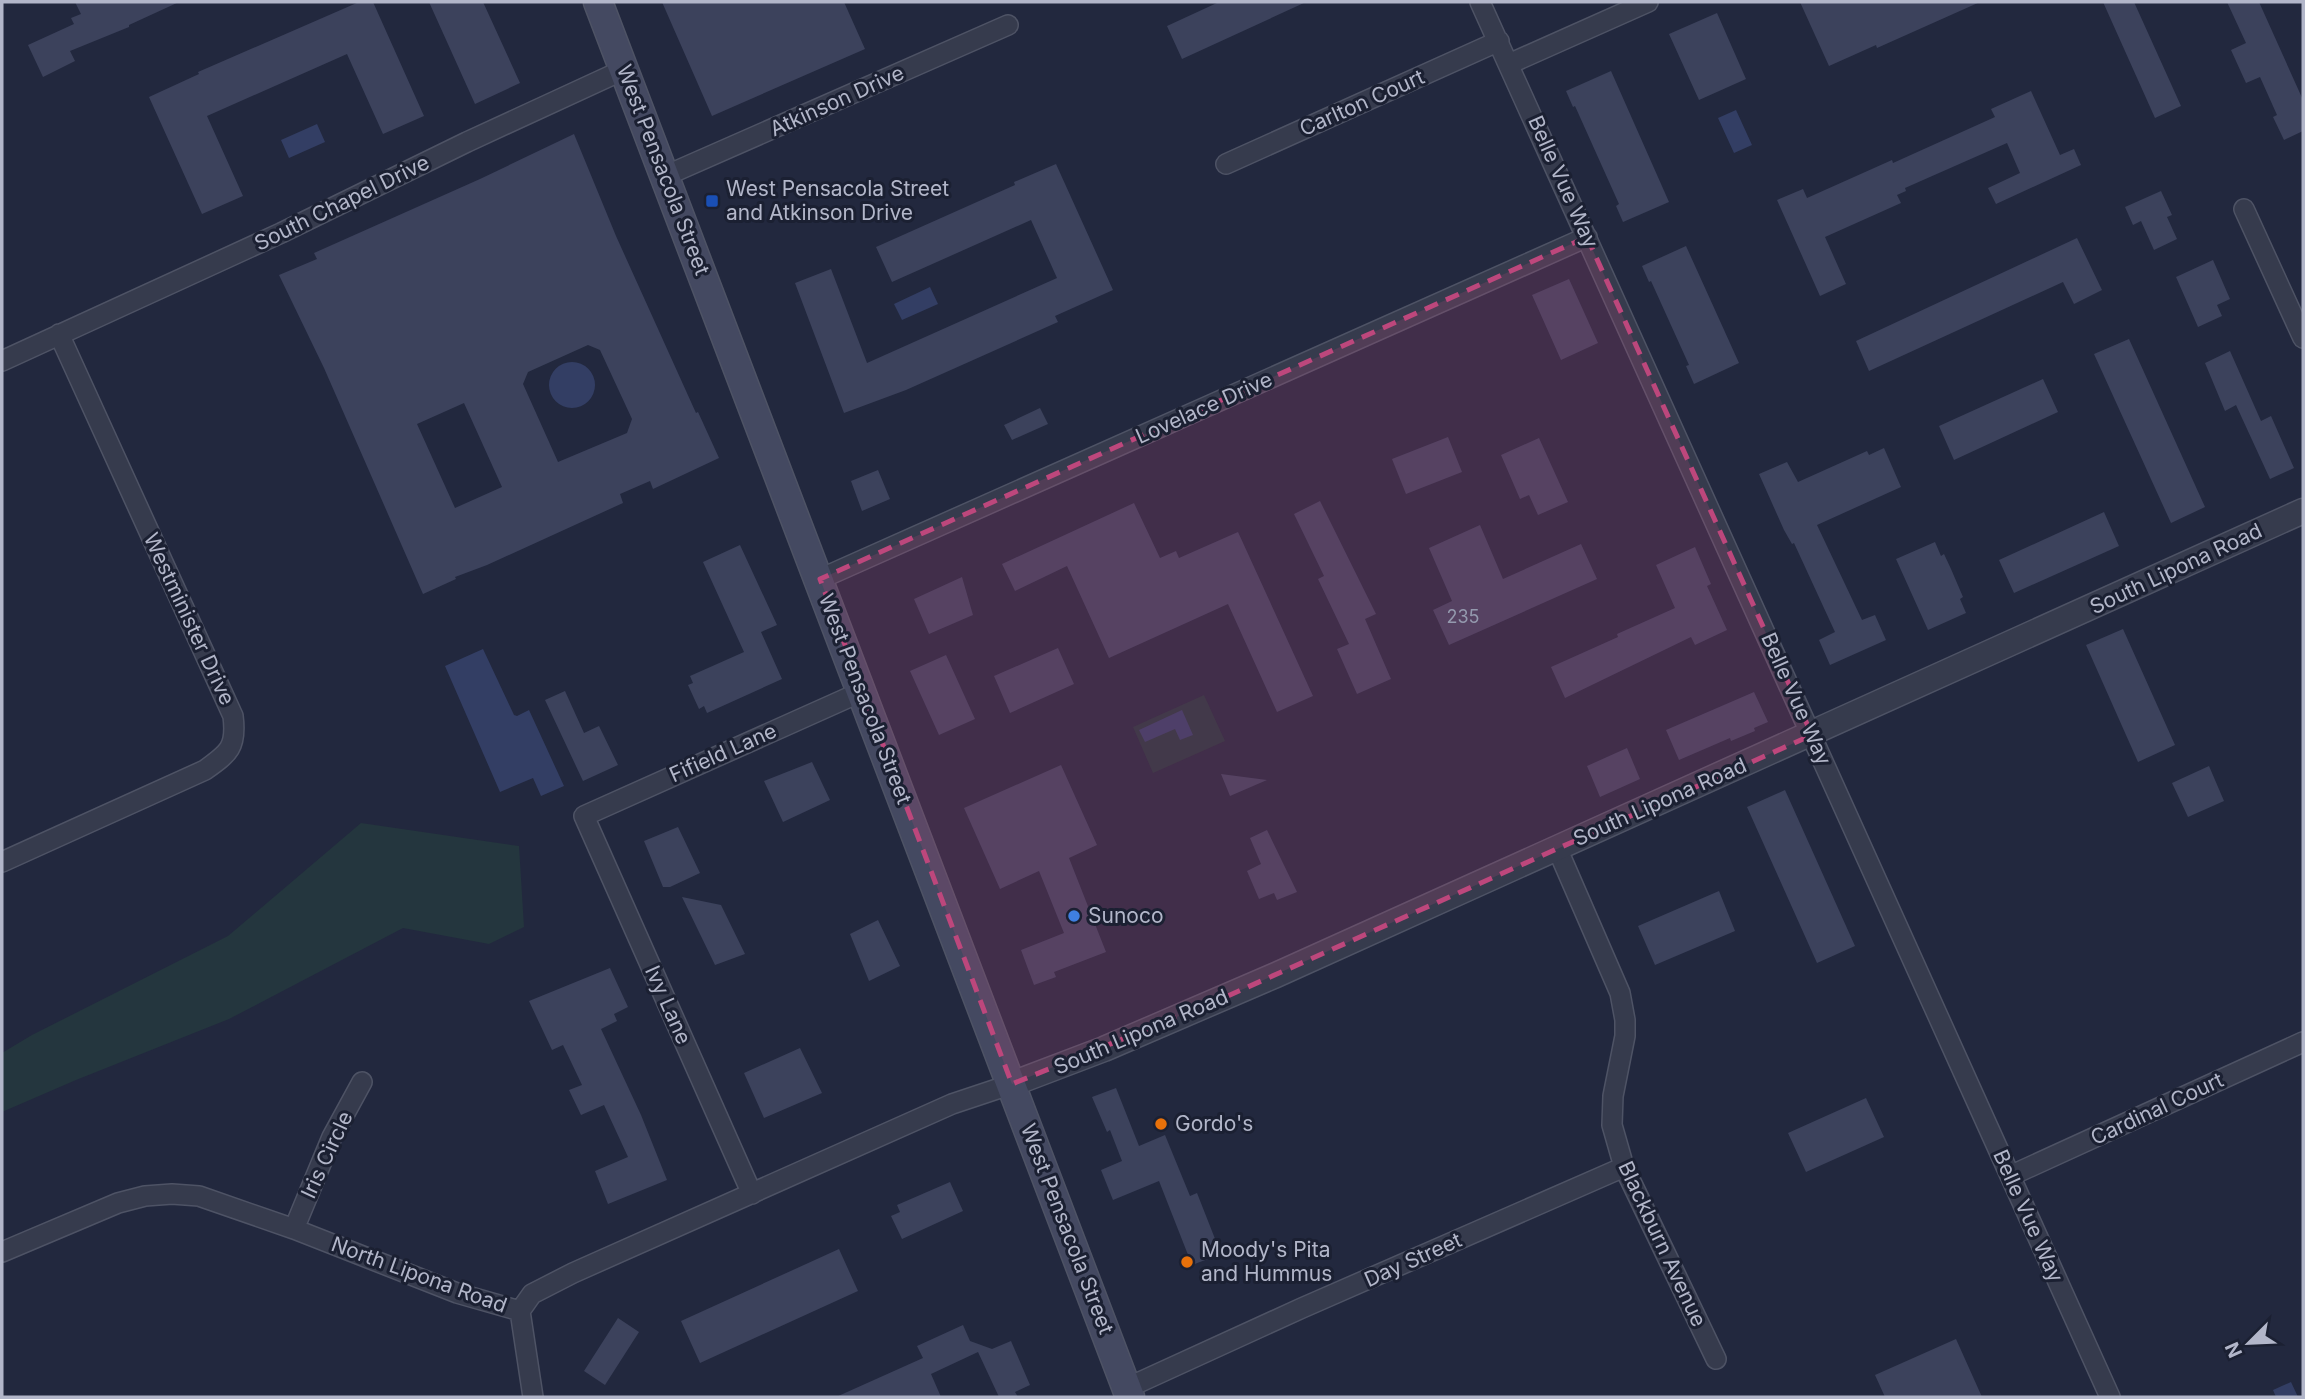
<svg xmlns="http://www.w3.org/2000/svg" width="2305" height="1399" font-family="Inter,sans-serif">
	<rect width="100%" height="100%" fill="#22283e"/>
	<path fill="#24363e" d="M 1204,695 L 1225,741 L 1153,773 L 1133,727 Z
		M 361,823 L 519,846 L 524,927 L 489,944 L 403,928 L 229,1019 L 76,1080 L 2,1112 L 2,1053 L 32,1035 L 228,936 Z"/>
	<path fill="#333e64" d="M 1736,110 L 1752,145 L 1734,153 L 1718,118 Z
		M 317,124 L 325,142 L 289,158 L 281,140 Z
		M 930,287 L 938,304 L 902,320 L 894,304 Z
		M549 385a23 23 0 1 1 46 0a23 23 0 1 1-46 0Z
		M 483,649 L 514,715 L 517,716 L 529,710 L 564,786 L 541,796 L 533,778 L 500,792 L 445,666 Z
		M 1182,710 L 1193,735 L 1180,740 L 1175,729 L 1145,742 L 1139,730 Z
		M 2291,1382 L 2298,1397 L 2276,1397 L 2273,1390 Z"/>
	<path fill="#3c425c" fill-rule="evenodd" d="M 75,2 L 179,2 L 129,25 L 129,27 L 70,51 L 75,61 L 43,77 L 28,45 L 74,24 L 71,18 L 81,14 Z
		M 359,2 L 373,2 L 424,116 L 383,134 L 347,54 L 207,116 L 243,196 L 202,214 L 149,97 L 199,74 L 198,72 Z
		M 429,2 L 483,2 L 520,83 L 475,104 Z
		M 662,2 L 844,2 L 865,49 L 712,116 Z
		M 1219,2 L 1306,2 L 1182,59 L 1167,26 Z
		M 1800,2 L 1980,2 L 1877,48 L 1876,45 L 1829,66 Z
		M 2103,2 L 2134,2 L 2181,106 L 2155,118 Z
		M 2227,2 L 2259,2 L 2303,100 L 2303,131 L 2284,140 L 2273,117 L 2277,115 L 2260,77 L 2246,83 L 2231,50 L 2246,43 Z
		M 1717,13 L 1746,79 L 1699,100 L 1669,34 Z
		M 1611,71 L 1669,202 L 1623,222 L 1616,206 L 1619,204 L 1575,106 L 1573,107 L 1566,91 Z
		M 2031,91 L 2060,155 L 2074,149 L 2081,165 L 1996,204 L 1988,188 L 2020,173 L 2007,143 L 1905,188 L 1906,191 L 1897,195 L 1901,203 L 1825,237 L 1846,284 L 1820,296 L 1777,200 L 1803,189 L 1807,198 L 1892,160 L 1893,163 L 1995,117 L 1991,109 Z
		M 574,134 L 616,236 L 696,413 L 698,412 L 719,458 L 653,489 L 650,481 L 620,494 L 623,503 L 487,565 L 455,577 L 456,579 L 423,594 L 324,368 L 279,275 L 317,259 L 314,253 L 480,179 ZM 588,345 L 600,350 L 632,419 L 627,433 L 558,462 L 523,384 L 528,372 ZM 464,403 L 502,487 L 455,508 L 417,424 Z
		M 1056,164 L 1113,290 L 1055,316 L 1058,322 L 906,390 L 844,413 L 795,283 L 831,269 L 867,363 L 1057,278 L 1031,220 L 892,282 L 876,247 L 1015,185 L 1014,182 Z
		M 2161,191 L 2172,215 L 2167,217 L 2177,239 L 2154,250 L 2141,221 L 2133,225 L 2125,207 Z
		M 2077,238 L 2102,290 L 2074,304 L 2063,282 L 1869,371 L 1856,341 Z
		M 1686,246 L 1739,363 L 1694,384 L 1686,366 L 1689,365 L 1651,281 L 1649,282 L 1642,266 Z
		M 2213,260 L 2230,299 L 2217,305 L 2222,316 L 2198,327 L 2176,277 Z
		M 1569,279 L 1598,343 L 1561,360 L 1532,295 Z
		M 2129,339 L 2205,507 L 2171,523 L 2094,354 Z
		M 2230,351 L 2261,421 L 2271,416 L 2294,468 L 2270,479 L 2236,405 L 2225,411 L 2205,363 Z
		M 2043,379 L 2058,412 L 1954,460 L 1939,426 Z
		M 1040,408 L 1048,424 L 1012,440 L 1004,425 Z
		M 1448,437 L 1462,472 L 1406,494 L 1392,459 Z
		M 1539,438 L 1568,502 L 1538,515 L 1529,495 L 1520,499 L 1501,455 Z
		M 1884,448 L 1901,487 L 1817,525 L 1862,620 L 1875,615 L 1886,640 L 1830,665 L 1819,640 L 1835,632 L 1794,543 L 1792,544 L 1784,530 L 1759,474 L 1787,462 L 1798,482 L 1867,451 L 1869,455 Z
		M 878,470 L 890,499 L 862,511 L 851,481 Z
		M 1320,501 L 1376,614 L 1365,619 L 1391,679 L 1357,694 L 1337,649 L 1349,644 L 1318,579 L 1324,576 L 1294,514 Z
		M 1134,503 L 1160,558 L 1176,551 L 1179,558 L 1238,532 L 1313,696 L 1277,712 L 1228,604 L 1109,658 L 1067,566 L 1015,591 L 1002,564 Z
		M 2104,512 L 2119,546 L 2014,593 L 1999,560 Z
		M 1480,525 L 1503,579 L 1581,544 L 1597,579 L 1449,645 L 1433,610 L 1452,601 L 1429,548 Z
		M 1935,542 L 1941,556 L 1944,554 L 1951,569 L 1963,597 L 1960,599 L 1966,613 L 1928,630 L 1896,559 Z
		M 740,545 L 777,625 L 761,632 L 782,679 L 707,713 L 704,706 L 699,709 L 688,685 L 693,683 L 690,676 L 744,652 L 703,562 Z
		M 1695,547 L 1711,584 L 1707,586 L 1727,630 L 1695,645 L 1691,637 L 1565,698 L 1551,667 L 1618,637 L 1617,634 L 1675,608 L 1656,565 Z
		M 962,577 L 973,615 L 929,634 L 914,599 Z
		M 2123,629 L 2175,745 L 2138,762 L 2086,645 Z
		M 1058,648 L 1074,684 L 1010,713 L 994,676 Z
		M 946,655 L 975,719 L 939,735 L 910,671 Z
		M 565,691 L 584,733 L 599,726 L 618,765 L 583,781 L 545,700 Z
		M 1754,692 L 1768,722 L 1754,728 L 1755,731 L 1731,741 L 1730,738 L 1679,760 L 1666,730 Z
		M 1627,748 L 1640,779 L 1600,797 L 1587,766 Z
		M 812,762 L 830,800 L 783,822 L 764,781 Z
		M 1061,765 L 1097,845 L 1069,858 L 1106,952 L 1054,972 L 1056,977 L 1034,985 L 1021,950 L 1064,933 L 1039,871 L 1000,889 L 964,808 Z
		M 2209,766 L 2224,801 L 2188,817 L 2172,783 Z
		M 1221,774 L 1267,780 L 1230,796 Z
		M 1785,790 L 1855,946 L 1817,963 L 1747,807 Z
		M 678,827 L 700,873 L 670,887 L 663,887 L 644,841 Z
		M 1267,830 L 1297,892 L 1277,900 L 1274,893 L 1259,899 L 1247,871 L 1261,864 L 1250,838 Z
		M 1719,891 L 1735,931 L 1655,965 L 1638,926 Z
		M 682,897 L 721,905 L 745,954 L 715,965 Z
		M 878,920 L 900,966 L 869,981 L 850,934 Z
		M 610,968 L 628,1007 L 614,1014 L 617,1021 L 601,1029 L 641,1115 L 667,1180 L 608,1204 L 595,1171 L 628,1157 L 604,1105 L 581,1115 L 569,1090 L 582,1085 L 563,1045 L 552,1050 L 529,1001 Z
		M 800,1048 L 822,1093 L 764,1118 L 744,1073 Z
		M 1116,1088 L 1139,1146 L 1165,1135 L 1190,1196 L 1197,1193 L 1221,1254 L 1192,1265 L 1159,1181 L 1113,1200 L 1101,1170 L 1122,1161 L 1110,1130 L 1107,1132 L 1092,1097 Z
		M 1866,1098 L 1884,1137 L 1806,1172 L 1788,1133 Z
		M 950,1182 L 963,1211 L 902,1239 L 891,1216 L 900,1212 L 897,1205 Z
		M 839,1249 L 858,1291 L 700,1363 L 681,1321 Z
		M 618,1318 L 639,1332 L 605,1385 L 584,1371 Z
		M 963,1325 L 970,1341 L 992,1349 L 1011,1341 L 1030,1385 L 1015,1392 L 1018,1397 L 999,1397 L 978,1352 L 931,1374 L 941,1397 L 836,1397 L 923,1358 L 917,1346 Z
		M 1956,1339 L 1982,1397 L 1885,1397 L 1875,1375 Z"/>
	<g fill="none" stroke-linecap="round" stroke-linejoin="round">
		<defs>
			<path id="minor" d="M 1480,2 L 2110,1397
				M 1509,64 L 1648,2
				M 1226,164 L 1499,41
				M 665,176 L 1008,25
				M 2244,209 L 2303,338
				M 2,361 L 281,233 L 467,142 L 623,70
				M 820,579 L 1587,237
				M 1557,848 L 1620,993 L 1625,1020 L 1625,1036 L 1613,1096 L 1612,1125 L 1624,1167 L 1716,1359
				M 2,862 L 205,770 C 229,753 237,747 233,716 L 59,334
				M 2010,1176 L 2303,1042
				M 752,1194 L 584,816 L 863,691
				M 294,1229 L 332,1137 L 362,1082
				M 2,1252 L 118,1203 L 145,1196 L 172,1194 L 199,1196 L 294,1229 L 457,1293 L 520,1311
				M 520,1311 L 532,1294 L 573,1273 L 952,1104 L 1012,1084
				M 520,1311 L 533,1397
				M 1127,1388 L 1302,1308 L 1624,1167"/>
			<path id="tertiary" d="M 1012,1084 L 1104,1049 L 1276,975 L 2303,511"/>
			<path id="secondary" d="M 598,2 L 1130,1397"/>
		</defs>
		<use href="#minor" stroke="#4e5365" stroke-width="22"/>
		<use href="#tertiary" stroke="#4e5365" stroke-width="27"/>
		<use href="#secondary" stroke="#4e5365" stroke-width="31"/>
		<use href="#minor" stroke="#363b4d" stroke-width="19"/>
		<use href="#tertiary" stroke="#363b4d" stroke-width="24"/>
		<use href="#secondary" stroke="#444961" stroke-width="28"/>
	</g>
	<path fill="#bd477c" fill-opacity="0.2" stroke="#bd477c" stroke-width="5" stroke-dasharray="14 9" stroke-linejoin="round" d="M 1587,237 L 1812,735 L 1221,999 L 1012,1084 L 820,579 Z"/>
	<rect fill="#1a4fb4" stroke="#1b2032" stroke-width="2.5" x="705" y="194" width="14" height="14" rx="3.5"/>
	<circle fill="#3f7fe0" stroke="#1b2032" stroke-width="2.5" cx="1074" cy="916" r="7"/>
	<g fill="#e8710a" stroke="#1b2032" stroke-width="2.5">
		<circle cx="1161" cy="1124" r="7"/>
		<circle cx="1187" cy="1262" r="7"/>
	</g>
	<g text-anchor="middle" stroke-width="6" stroke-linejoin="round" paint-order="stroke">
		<g font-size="18" fill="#9499ae">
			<text x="1463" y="623">235</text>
		</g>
		<g font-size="21" fill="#b2b6c9" stroke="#1b2032">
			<text transform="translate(837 101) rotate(-24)" y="7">Atkinson Drive</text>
			<text transform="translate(1362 103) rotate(-24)" y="7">Carlton Court</text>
			<text transform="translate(663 170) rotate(69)" y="7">West Pensacola Street</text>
			<text transform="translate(1563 182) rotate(66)" y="7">Belle Vue Way</text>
			<text transform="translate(342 203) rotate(-26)" y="7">South Chapel Drive</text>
			<text transform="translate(1204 408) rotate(-24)" y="7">Lovelace Drive</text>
			<text transform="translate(2176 569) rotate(-25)" y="7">South Lipona Road</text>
			<text transform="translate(189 619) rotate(65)" y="7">Westminister Drive</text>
			<text transform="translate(865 699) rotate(69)" y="7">West Pensacola Street</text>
			<text transform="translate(1796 699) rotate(66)" y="7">Belle Vue Way</text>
			<text transform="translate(723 753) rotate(-24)" y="7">Fifield Lane</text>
			<text transform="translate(1660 802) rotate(-24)" y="7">South Lipona Road</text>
			<text transform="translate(668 1005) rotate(66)" y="7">Ivy Lane</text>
			<text transform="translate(1141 1032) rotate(-23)" y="7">South Lipona Road</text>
			<text transform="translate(2157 1109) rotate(-25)" y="7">Cardinal Court</text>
			<text transform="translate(327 1155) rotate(-65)" y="7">Iris Circle</text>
			<text transform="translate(2028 1216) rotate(66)" y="7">Belle Vue Way</text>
			<text transform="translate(1067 1229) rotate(69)" y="7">West Pensacola Street</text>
			<text transform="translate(1662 1244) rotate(65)" y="7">Blackburn Avenue</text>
			<text transform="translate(1413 1260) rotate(-24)" y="7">Day Street</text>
			<text transform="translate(419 1275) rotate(20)" y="7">North Lipona Road</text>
		</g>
		<g font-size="21" fill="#b2b6c9" stroke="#1b2032" text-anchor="start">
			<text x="726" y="196">West Pensacola Street<tspan x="726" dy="24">and Atkinson Drive</tspan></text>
			<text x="1088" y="923">Sunoco</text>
			<text x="1175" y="1131">Gordo's</text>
			<text x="1201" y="1257">Moody's Pita<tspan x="1201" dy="24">and Hummus</tspan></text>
		</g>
	</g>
	<rect width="2305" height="1399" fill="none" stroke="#b2b6c9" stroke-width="7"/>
	<g transform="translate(2249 1343) rotate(246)" stroke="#1b2032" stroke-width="5" paint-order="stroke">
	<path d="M0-5L12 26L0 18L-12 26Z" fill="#b2b6c9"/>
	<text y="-10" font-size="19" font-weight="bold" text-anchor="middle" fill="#b2b6c9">N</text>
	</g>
</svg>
